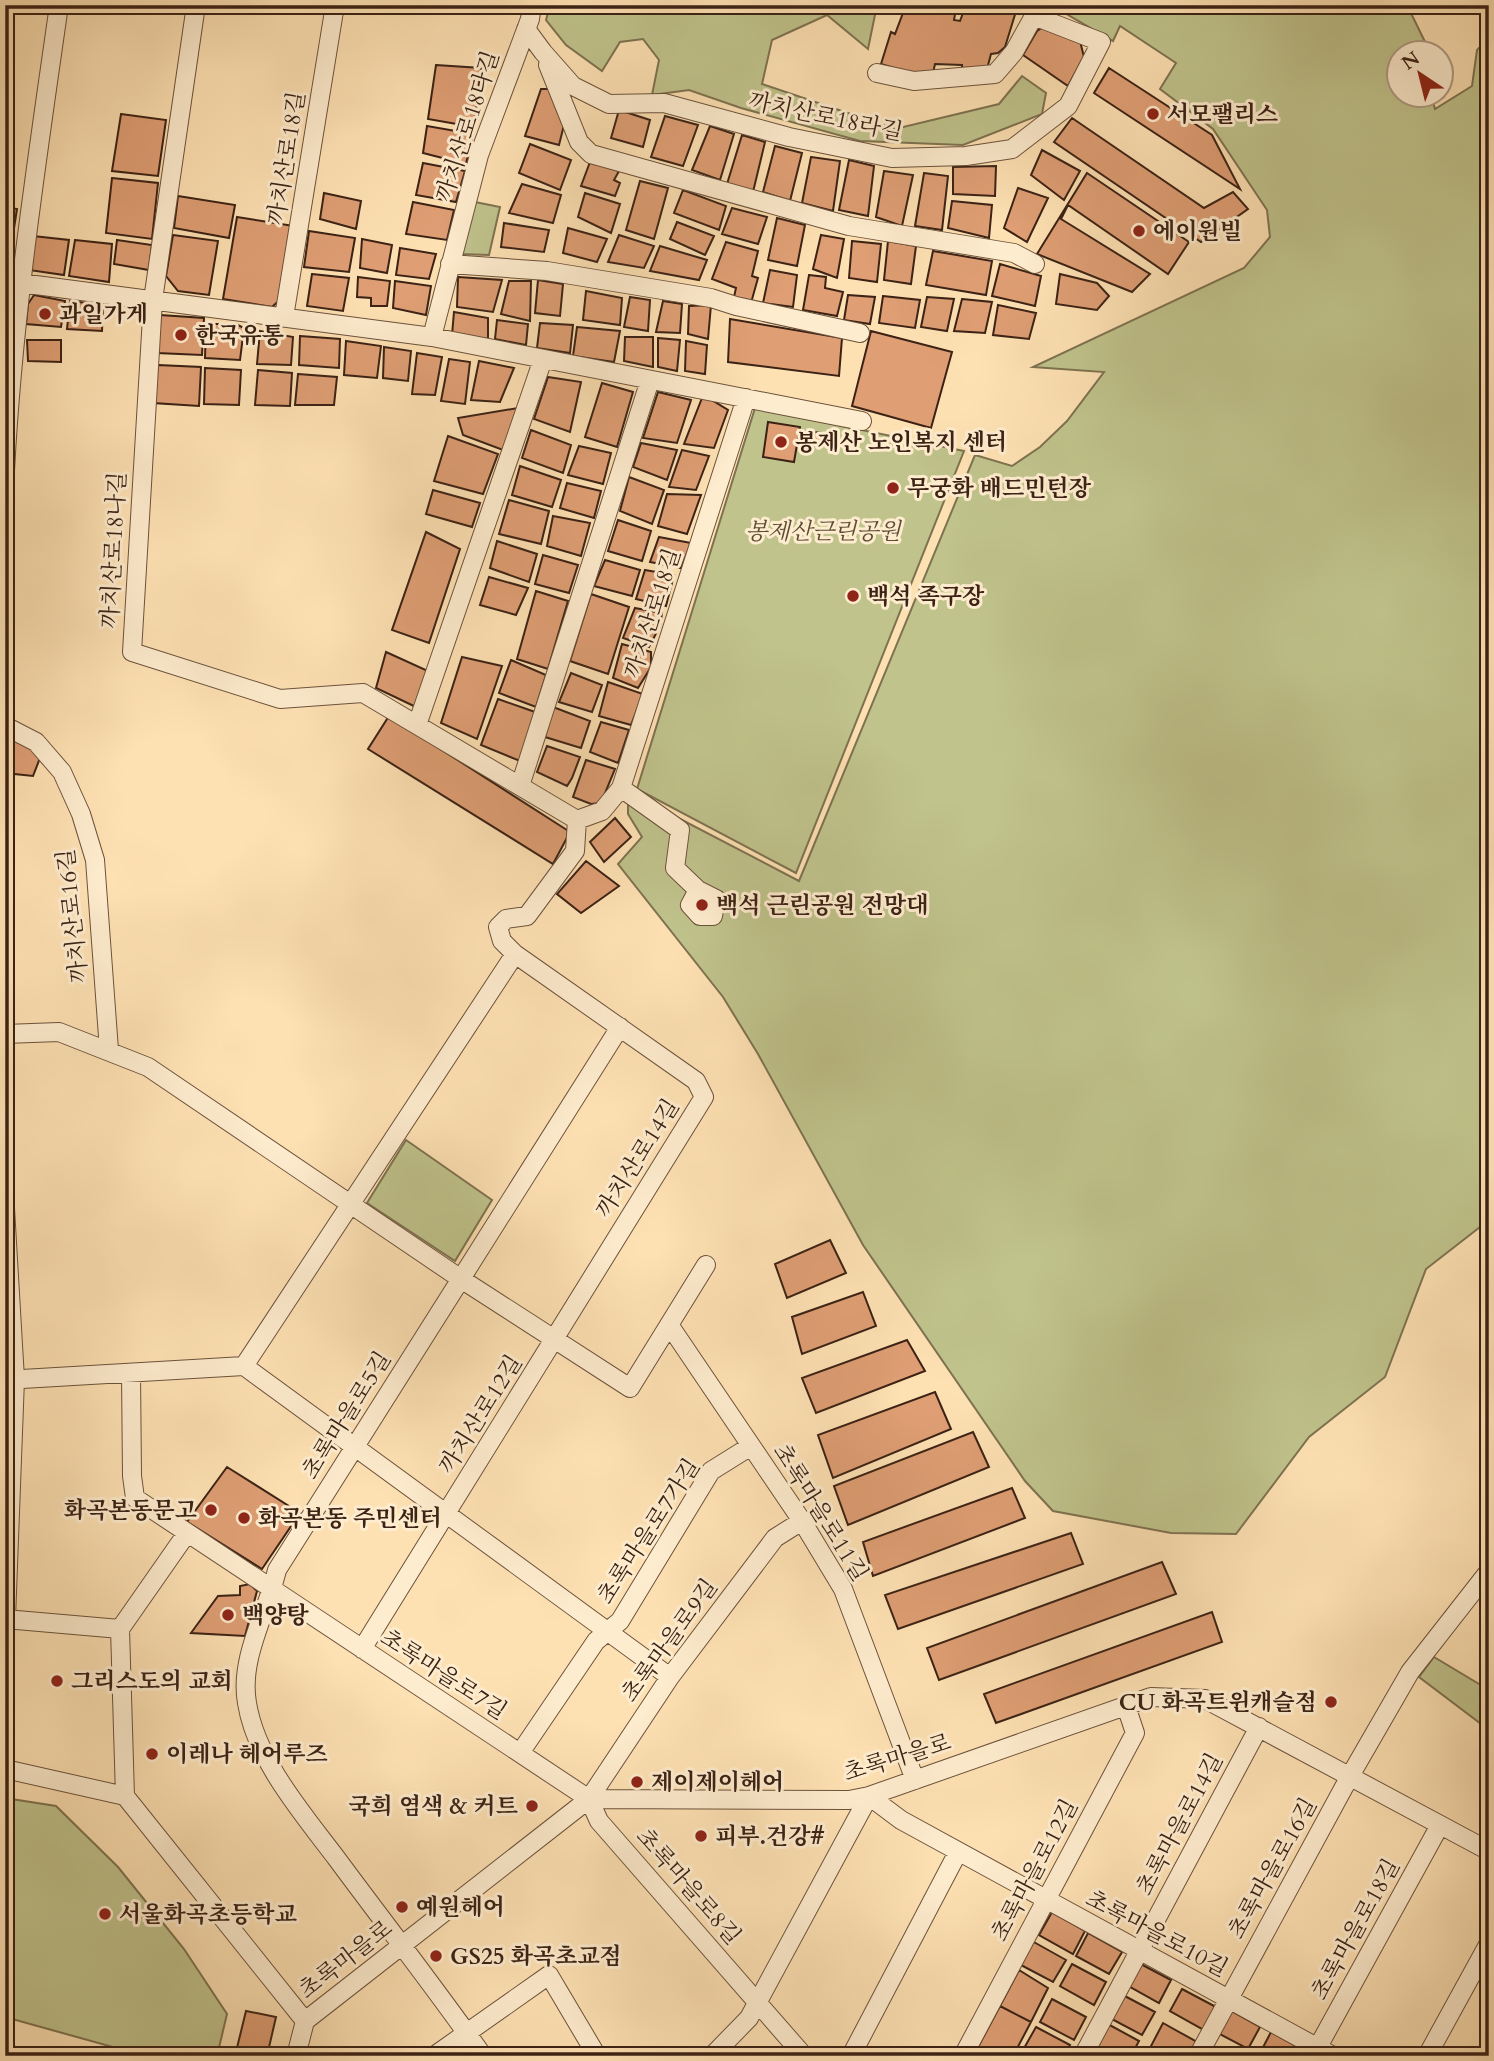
<svg xmlns="http://www.w3.org/2000/svg" width="1494" height="2061" font-family="Cardo,'Noto Serif KR',serif">
	<rect width="100%" height="100%" fill="#fee1b3"/>
	<filter id="stains"><feTurbulence type="fractalNoise" baseFrequency=".00286" numOctaves="4"/><feColorMatrix values="0 0 0 0 .2 0 0 0 0 .09 0 0 0 0 .02 0 0 0 .5 -.17"/></filter>
	<radialGradient id="worn" r=".72"><stop offset=".6" stop-color="#630" stop-opacity="0"/><stop offset="1" stop-color="#630" stop-opacity=".3"/></radialGradient>
	<path fill="#c0c38c" stroke="#7e7250" stroke-width="2" d="M 550,5 L 877,5 L 868,49 L 827,15 L 772,40 L 762,84 L 895,129 L 999,104 L 1022,76 L 1046,93 L 1042,114 L 963,145 L 860,141 L 741,108 L 689,90 L 652,95 L 659,60 L 643,39 L 620,42 L 602,71 L 566,45 L 546,20 Z
		M 1051,5 L 1407,5 L 1430,52 L 1400,52 L 1400,94 L 1431,95 L 1435,109 L 1472,86 L 1477,50 L 1489,38 L 1489,860 L 1486,863 L 1489,867 L 1489,1220 L 1426,1269 L 1385,1377 L 1309,1437 L 1236,1534 L 1171,1533 L 1053,1511 L 1025,1481 L 863,1245 L 758,1054 L 723,997 L 618,864 L 642,837 L 628,814 L 628,805 L 638,797 L 799,881 L 975,455 L 1012,466 L 1040,447 L 1067,421 L 1104,372 L 1033,367 L 1244,268 L 1270,237 L 1267,210 L 1213,129 L 1160,89 L 1176,63 L 1120,26 L 1113,41 Z
		M 475,202 L 500,207 L 489,255 L 460,254 Z
		M 755,408 L 964,451 L 796,873 L 637,789 Z
		M 406,1140 L 492,1200 L 455,1261 L 367,1203 Z
		M 1434,1657 L 1489,1690 L 1489,1730 L 1419,1677 Z
		M 5,1798 L 56,1806 L 118,1867 L 184,1949 L 227,2014 L 217,2056 L 145,2056 L 5,2017 Z"/>
	<path fill="#df9e74" stroke="#3b2215" stroke-width="2" d="M 463,5 L 516,5 L 515,13 Z
		M 906,5 L 951,5 L 951,8 L 956,9 L 954,20 L 960,21 L 966,5 L 1011,5 L 1017,8 L 1005,47 L 998,53 L 991,54 L 987,69 L 962,72 L 962,65 L 935,64 L 933,73 L 913,74 L 881,64 L 891,32 L 895,34 Z
		M 1043,27 L 1080,41 L 1084,57 L 1068,86 L 1023,55 L 1037,31 Z
		M 436,65 L 481,68 L 474,127 L 428,119 Z
		M 1109,68 L 1212,135 L 1240,189 L 1094,93 Z
		M 541,89 L 550,89 L 564,125 L 559,145 L 525,136 Z
		M 619,110 L 650,120 L 643,147 L 611,138 Z
		M 121,114 L 166,120 L 158,176 L 112,171 Z
		M 665,116 L 698,125 L 683,166 L 651,157 Z
		M 1072,118 L 1204,208 L 1233,192 L 1248,209 L 1201,242 L 1054,142 Z
		M 427,126 L 473,134 L 466,164 L 423,153 Z
		M 710,126 L 734,134 L 720,180 L 692,170 Z
		M 742,135 L 765,142 L 753,192 L 727,184 Z
		M 530,144 L 571,160 L 560,190 L 519,173 Z
		M 775,146 L 802,153 L 790,201 L 763,192 Z
		M 1042,150 L 1080,171 L 1064,200 L 1031,175 Z
		M 811,157 L 840,161 L 833,211 L 802,203 Z
		M 849,160 L 874,166 L 868,216 L 839,210 Z
		M 590,162 L 619,171 L 614,180 L 620,183 L 615,196 L 581,186 Z
		M 423,163 L 465,171 L 456,202 L 416,195 Z
		M 996,166 L 995,196 L 953,194 L 953,167 Z
		M 884,171 L 913,175 L 902,226 L 876,217 Z
		M 924,173 L 948,176 L 942,230 L 915,226 Z
		M 1087,173 L 1189,242 L 1168,274 L 1068,205 L 1061,219 L 1150,274 L 1132,292 L 1037,254 Z
		M 112,178 L 158,183 L 152,239 L 106,233 Z
		M 640,181 L 668,188 L 654,239 L 626,230 Z
		M 522,184 L 561,195 L 553,223 L 509,213 Z
		M 1018,188 L 1048,198 L 1027,242 L 1004,228 Z
		M 683,190 L 726,206 L 719,230 L 674,213 Z
		M 324,193 L 361,201 L 356,229 L 320,219 Z
		M 585,193 L 620,204 L 611,233 L 578,217 Z
		M 178,196 L 235,205 L 229,238 L 174,228 Z
		M 952,201 L 992,205 L 989,238 L 948,228 Z
		M 413,202 L 454,210 L 447,240 L 406,234 Z
		M 5,207 L 17,209 L 13,235 L 5,234 Z
		M 732,208 L 767,217 L 758,244 L 722,234 Z
		M 237,217 L 294,226 L 282,298 L 272,307 L 223,299 Z
		M 777,218 L 805,225 L 797,266 L 768,260 Z
		M 677,222 L 714,236 L 705,255 L 670,239 Z
		M 504,223 L 549,230 L 544,252 L 501,247 Z
		M 568,228 L 607,239 L 597,262 L 563,253 Z
		M 309,231 L 355,238 L 349,272 L 304,267 Z
		M 173,235 L 218,241 L 209,295 L 178,291 L 166,276 Z
		M 619,235 L 654,246 L 644,268 L 608,262 Z
		M 821,235 L 844,239 L 837,278 L 813,269 Z
		M 33,236 L 69,240 L 64,275 L 29,270 Z
		M 362,239 L 392,245 L 387,273 L 360,268 Z
		M 75,240 L 112,244 L 109,282 L 69,276 Z
		M 117,240 L 152,245 L 149,270 L 114,264 Z
		M 852,241 L 881,244 L 877,282 L 849,278 Z
		M 888,241 L 916,246 L 911,284 L 884,280 Z
		M 5,242 L 12,243 L 9,257 L 5,260 Z
		M 726,242 L 758,251 L 752,276 L 758,278 L 751,303 L 734,297 L 736,288 L 712,279 Z
		M 660,246 L 707,260 L 699,280 L 650,271 Z
		M 400,248 L 436,254 L 429,279 L 396,275 Z
		M 933,251 L 992,261 L 986,295 L 926,285 Z
		M 1000,264 L 1041,276 L 1035,306 L 992,296 Z
		M 770,270 L 797,275 L 793,307 L 763,303 Z
		M 312,274 L 349,278 L 343,311 L 307,306 Z
		M 1060,274 L 1097,283 L 1109,296 L 1097,310 L 1056,304 Z
		M 809,275 L 826,277 L 825,288 L 843,292 L 837,316 L 803,310 Z
		M 358,277 L 390,281 L 387,306 L 371,306 L 371,298 L 357,297 Z
		M 458,277 L 502,280 L 493,312 L 457,307 Z
		M 538,280 L 563,284 L 560,316 L 535,313 Z
		M 395,281 L 431,286 L 426,315 L 393,308 Z
		M 509,281 L 531,281 L 530,321 L 501,314 Z
		M 586,291 L 622,298 L 620,325 L 583,320 Z
		M 34,295 L 65,301 L 61,327 L 26,324 L 28,304 Z
		M 848,295 L 875,297 L 870,324 L 844,320 Z
		M 883,296 L 920,300 L 915,328 L 879,323 Z
		M 5,297 L 10,302 L 5,334 Z
		M 630,297 L 650,300 L 648,331 L 624,327 Z
		M 927,297 L 954,299 L 947,331 L 921,327 Z
		M 962,299 L 992,302 L 985,333 L 954,331 Z
		M 70,301 L 103,305 L 102,331 L 67,329 Z
		M 663,301 L 682,304 L 680,333 L 656,332 Z
		M 711,305 L 708,339 L 688,334 L 689,306 Z
		M 998,305 L 1036,313 L 1029,339 L 993,335 Z
		M 454,312 L 488,318 L 488,340 L 452,335 Z
		M 160,315 L 204,318 L 202,355 L 157,353 Z
		M 730,319 L 842,338 L 839,376 L 728,362 Z
		M 497,320 L 528,324 L 526,345 L 495,339 Z
		M 540,323 L 573,325 L 570,353 L 537,348 Z
		M 206,324 L 236,324 L 244,328 L 240,360 L 205,358 Z
		M 577,327 L 620,331 L 614,362 L 573,356 Z
		M 260,331 L 293,337 L 291,365 L 257,364 Z
		M 871,331 L 952,352 L 931,428 L 852,406 Z
		M 300,336 L 340,339 L 339,368 L 299,365 Z
		M 625,337 L 653,337 L 653,367 L 624,361 Z
		M 658,338 L 680,340 L 677,371 L 658,367 Z
		M 27,340 L 61,340 L 61,362 L 28,361 Z
		M 346,341 L 381,346 L 377,378 L 344,375 Z
		M 686,341 L 707,345 L 705,374 L 685,371 Z
		M 384,347 L 411,351 L 408,381 L 383,378 Z
		M 417,353 L 442,357 L 435,395 L 412,394 Z
		M 449,359 L 470,362 L 465,404 L 441,401 Z
		M 479,361 L 514,368 L 500,402 L 471,400 Z
		M 158,365 L 201,367 L 199,406 L 153,403 Z
		M 205,368 L 241,370 L 239,405 L 204,404 Z
		M 258,370 L 292,373 L 290,406 L 255,405 Z
		M 298,374 L 337,377 L 334,405 L 295,405 Z
		M 548,377 L 581,382 L 570,432 L 534,419 Z
		M 602,383 L 633,392 L 617,447 L 585,437 Z
		M 658,392 L 691,400 L 677,443 L 643,438 Z
		M 702,398 L 710,399 L 728,410 L 714,448 L 684,444 Z
		M 518,408 L 503,450 L 463,435 L 458,418 Z
		M 768,422 L 800,427 L 794,462 L 763,457 Z
		M 531,430 L 571,445 L 563,473 L 522,458 Z
		M 802,431 L 822,433 L 821,446 L 801,445 Z
		M 448,436 L 498,454 L 483,494 L 434,481 Z
		M 641,443 L 677,450 L 667,480 L 633,467 Z
		M 579,446 L 611,453 L 603,484 L 568,475 Z
		M 682,450 L 709,456 L 696,490 L 669,487 Z
		M 520,466 L 561,480 L 552,507 L 512,495 Z
		M 629,477 L 664,490 L 652,524 L 620,511 Z
		M 567,483 L 601,491 L 594,518 L 560,508 Z
		M 433,490 L 480,503 L 472,527 L 426,514 Z
		M 667,494 L 701,495 L 687,534 L 658,526 Z
		M 509,500 L 549,511 L 541,544 L 499,534 Z
		M 553,516 L 590,523 L 581,556 L 547,546 Z
		M 618,520 L 651,531 L 642,561 L 608,551 Z
		M 426,532 L 460,549 L 429,643 L 392,630 Z
		M 659,537 L 691,543 L 681,568 L 650,562 Z
		M 497,541 L 537,554 L 529,582 L 490,568 Z
		M 543,555 L 578,565 L 569,593 L 535,584 Z
		M 605,560 L 640,570 L 632,596 L 594,586 Z
		M 645,570 L 674,575 L 666,606 L 636,599 Z
		M 489,577 L 528,588 L 516,615 L 480,605 Z
		M 536,591 L 568,601 L 548,669 L 517,659 Z
		M 591,594 L 629,607 L 608,674 L 570,661 Z
		M 635,608 L 662,613 L 660,626 L 649,647 L 623,638 Z
		M 622,644 L 651,652 L 651,667 L 638,688 L 613,678 Z
		M 386,652 L 428,671 L 418,708 L 376,688 Z
		M 462,657 L 502,666 L 477,739 L 441,723 Z
		M 511,660 L 546,675 L 536,707 L 499,693 Z
		M 571,673 L 602,685 L 592,712 L 559,702 Z
		M 608,682 L 643,694 L 631,725 L 599,716 Z
		M 498,699 L 535,712 L 520,761 L 481,745 Z
		M 553,707 L 590,721 L 581,748 L 545,737 Z
		M 389,716 L 570,832 L 553,864 L 368,749 Z
		M 601,722 L 629,730 L 618,763 L 590,752 Z
		M 5,728 L 32,747 L 40,758 L 33,776 L 5,773 Z
		M 547,746 L 580,757 L 572,778 L 567,786 L 537,772 Z
		M 586,760 L 615,769 L 601,803 L 591,804 L 573,797 Z
		M 615,818 L 631,837 L 604,862 L 590,842 Z
		M 586,861 L 619,886 L 581,913 L 557,894 Z
		M 830,1240 L 846,1273 L 787,1298 L 775,1264 Z
		M 863,1292 L 876,1326 L 802,1354 L 792,1317 Z
		M 907,1340 L 925,1371 L 816,1413 L 802,1378 Z
		M 935,1392 L 951,1429 L 833,1478 L 818,1435 Z
		M 973,1432 L 989,1467 L 848,1525 L 834,1486 Z
		M 227,1467 L 300,1513 L 262,1569 L 187,1522 Z
		M 1012,1488 L 1025,1518 L 873,1576 L 863,1542 Z
		M 1071,1533 L 1083,1564 L 898,1629 L 885,1595 Z
		M 1162,1562 L 1176,1594 L 939,1680 L 927,1648 Z
		M 250,1584 L 257,1591 L 245,1636 L 191,1633 L 218,1596 L 240,1595 L 240,1586 Z
		M 1212,1612 L 1222,1642 L 996,1723 L 984,1694 Z
		M 1052,1912 L 1085,1931 L 1073,1954 L 1039,1935 Z
		M 1088,1933 L 1122,1952 L 1109,1974 L 1076,1956 Z
		M 1032,1941 L 1066,1960 L 1053,1982 L 1019,1964 Z
		M 1137,1962 L 1171,1980 L 1159,2003 L 1125,1984 Z
		M 1072,1964 L 1106,1982 L 1094,2005 L 1060,1986 Z
		M 1019,1970 L 1048,1988 L 1031,2022 L 1000,2006 Z
		M 1182,1989 L 1216,2007 L 1204,2030 L 1170,2011 Z
		M 1121,1994 L 1155,2012 L 1142,2035 L 1108,2017 Z
		M 1052,1999 L 1086,2017 L 1074,2040 L 1040,2022 Z
		M 1000,2006 L 1031,2022 L 1013,2056 L 994,2056 L 978,2047 Z
		M 1226,2008 L 1260,2027 L 1248,2049 L 1214,2031 Z
		M 246,2011 L 276,2017 L 267,2056 L 235,2056 Z
		M 1106,2023 L 1139,2041 L 1131,2056 L 1112,2056 L 1093,2045 Z
		M 1163,2023 L 1197,2042 L 1189,2056 L 1169,2056 L 1151,2046 Z
		M 1036,2027 L 1070,2045 L 1064,2056 L 1035,2056 L 1023,2050 Z
		M 1271,2032 L 1305,2051 L 1302,2056 L 1259,2055 Z
		M 5,2044 L 48,2056 L 5,2056 Z
		M 1209,2044 L 1231,2056 L 1202,2056 Z
		M 974,2048 L 989,2056 L 969,2056 Z"/>
	<g fill="none" stroke-linecap="round" stroke-linejoin="round">
		<defs>
			<path id="street" d="M 196,5 L 153,300 L 132,652 L 280,699 L 363,693 L 577,820
				M 526,29 L 543,52 L 573,86 L 609,104 L 664,103 L 789,137 L 892,158 L 966,156 L 1012,149 L 1068,106 L 1101,42 L 1034,16 L 1014,52 L 995,74 L 914,81 L 877,73
				M 548,65 L 579,142 L 591,154 L 849,226 L 1014,253 L 1035,264
				M 450,264 L 547,271 L 711,298 L 736,306 L 860,333
				M 5,281 L 432,337 L 862,421
				M 284,317 L 335,5
				M 432,337 L 479,155 L 530,19 L 532,5
				M 5,471 C 13,315 37,160 59,5
				M 417,725 L 543,359
				M 5,726 L 36,742 L 62,772 L 81,814 L 95,860 L 109,1050
				M 520,786 L 650,380
				M 621,788 L 680,830 L 675,868 L 698,890 L 690,905 L 700,916 L 713,916 L 716,899 L 698,890
				M 577,820 L 602,811 L 621,788 L 746,398
				M 5,1034 L 59,1032 L 148,1067 L 461,1279 L 630,1388 L 706,1265
				M 5,1208 L 15,1379 L 6,1619
				M 670,1326 L 802,1521 L 843,1589 L 915,1780
				M 244,1366 L 515,954
				M 131,1373 L 132,1476 L 135,1498 L 589,1799
				M 5,1380 L 244,1366 L 670,1677
				M 5,1619 L 120,1629
				M 362,1649 L 704,1097 L 696,1081 L 515,954 L 502,941 L 498,927 L 506,919 L 527,916 L 575,851 L 577,820
				M 520,1753 L 596,1641 L 620,1621 L 711,1471 L 751,1446
				M 5,1769 L 125,1796 L 305,2021 L 589,1799 L 849,1800 L 869,1796 L 1151,1697 L 1205,1699 L 1489,1851
				M 125,1796 L 120,1629 L 187,1533
				M 589,1799 L 670,1677 L 775,1538 L 802,1521
				M 589,1799 L 599,1821 L 804,2056
				M 296,2056 L 305,2021
				M 434,2056 L 549,1975 L 597,2056
				M 483,2056 C 436,1989 385,1924 337,1859 C 303,1814 256,1760 247,1703 C 239,1658 267,1613 277,1570 L 620,1027
				M 712,2056 L 749,2018 L 869,1796 L 901,1820 L 1333,2056
				M 851,2056 L 958,1852
				M 963,2056 L 1135,1733 L 1126,1706
				M 1083,2056 L 1259,1727
				M 1198,2056 L 1350,1776 L 1410,1672 L 1489,1571
				M 1313,2056 L 1440,1825
				M 1427,2056 L 1489,1943"/>
		</defs>
		<use href="#street" stroke="#6c523c" stroke-width="20"/>
		<use href="#street" stroke="#feecce" stroke-width="18"/>
	</g>
	<g fill="#8f2418" stroke="#feecce" stroke-width="2.5">
		<circle cx="1153" cy="114" r="7"/>
		<circle cx="1139" cy="231" r="7"/>
		<circle cx="45" cy="314" r="7"/>
		<circle cx="181" cy="335" r="7"/>
		<circle cx="781" cy="442" r="7"/>
		<circle cx="893" cy="488" r="7"/>
		<circle cx="853" cy="596" r="7"/>
		<circle cx="702" cy="905" r="7"/>
		<circle cx="211" cy="1510" r="7"/>
		<circle cx="244" cy="1518" r="7"/>
		<circle cx="228" cy="1615" r="7"/>
		<circle cx="57" cy="1681" r="7"/>
		<circle cx="1331" cy="1702" r="7"/>
		<circle cx="152" cy="1754" r="7"/>
		<circle cx="637" cy="1782" r="7"/>
		<circle cx="532" cy="1806" r="7"/>
		<circle cx="701" cy="1836" r="7"/>
		<circle cx="402" cy="1907" r="7"/>
		<circle cx="105" cy="1914" r="7"/>
		<circle cx="436" cy="1956" r="7"/>
	</g>
	<g text-anchor="middle" stroke-width="6" stroke-linejoin="round" paint-order="stroke">
		<g font-size="23" font-weight="bold" fill="#3b2215" stroke="#feecce" text-anchor="start">
			<text x="1167" y="122">서모팰리스</text>
			<text x="1153" y="239">에이원빌</text>
			<text x="59" y="322">과일가게</text>
			<text x="195" y="343">한국유통</text>
			<text x="795" y="450">봉제산 노인복지 센터</text>
			<text x="907" y="496">무궁화 배드민턴장</text>
			<text x="867" y="604">백석 족구장</text>
			<text x="716" y="913">백석 근린공원 전망대</text>
			<text x="197" y="1518" text-anchor="end">화곡본동문고</text>
			<text x="258" y="1526">화곡본동 주민센터</text>
			<text x="242" y="1623">백양탕</text>
			<text x="71" y="1689">그리스도의 교회</text>
			<text x="1317" y="1710" text-anchor="end">CU 화곡트윈캐슬점</text>
			<text x="166" y="1762">이레나 헤어루즈</text>
			<text x="651" y="1790">제이제이헤어</text>
			<text x="518" y="1814" text-anchor="end">국희 염색 &amp; 커트</text>
			<text x="715" y="1844">피부.건강#</text>
			<text x="416" y="1915">예원헤어</text>
			<text x="119" y="1922">서울화곡초등학교</text>
			<text x="450" y="1964">GS25 화곡초교점</text>
		</g>
		<g font-size="23" fill="#3b2215" stroke="#feecce">
			<text transform="translate(826 116) rotate(12)" y="8">까치산로18라길</text>
			<text transform="translate(467 126) rotate(-72)" y="8">까치산로18다길</text>
			<text transform="translate(286 158) rotate(-81)" y="8">까치산로18길</text>
			<text transform="translate(113 550) rotate(-87)" y="8">까치산로18나길</text>
			<text transform="translate(652 613) rotate(-72)" y="8">까치산로18길</text>
			<text transform="translate(72 916) rotate(-96)" y="8">까치산로16길</text>
			<text transform="translate(637 1158) rotate(-58)" y="8">까치산로14길</text>
			<text transform="translate(480 1414) rotate(-58)" y="8">까치산로12길</text>
			<text transform="translate(346 1415) rotate(-58)" y="8">초록마을로5길</text>
			<text transform="translate(821 1512) rotate(58)" y="8">초록마을로11길</text>
			<text transform="translate(648 1531) rotate(-57)" y="8">초록마을로7가길</text>
			<text transform="translate(669 1640) rotate(-54)" y="8">초록마을로9길</text>
			<text transform="translate(444 1674) rotate(33)" y="8">초록마을로7길</text>
			<text transform="translate(897 1757) rotate(-17)" y="8">초록마을로</text>
			<text transform="translate(1179 1824) rotate(-62)" y="8">초록마을로14길</text>
			<text transform="translate(1272 1868) rotate(-61)" y="8">초록마을로16길</text>
			<text transform="translate(1034 1870) rotate(-62)" y="8">초록마을로12길</text>
			<text transform="translate(689 1886) rotate(49)" y="8">초록마을로8길</text>
			<text transform="translate(1355 1929) rotate(-61)" y="8">초록마을로18길</text>
			<text transform="translate(1157 1933) rotate(28)" y="8">초록마을로10길</text>
			<text transform="translate(345 1959) rotate(-38)" y="8">초록마을로</text>
		</g>
		<g font-size="23" font-style="italic" fill="#5c4a33" stroke="#feecce">
			<text x="823" y="539">봉제산근린공원</text>
		</g>
	</g>
	<rect width="1494" height="2061" fill="none" stroke="#fee1b3" stroke-width="28"/>
	<rect x="7" y="7" width="1480" height="2047" fill="none" stroke="#3b2215" stroke-width="3.5"/>
	<rect x="14" y="14" width="1466" height="2033" fill="none" stroke="#3b2215" stroke-width="2"/>
	<g transform="translate(1420 74) rotate(325)"><circle r="33" fill="#feecce" stroke="#b09b84" stroke-width="2"/>
	<path d="M0-5L12 26L0 18L-12 26Z" fill="#8f2418"/>
	<text y="-10" font-size="19" font-weight="bold" text-anchor="middle" fill="#3b2215">N</text>
	</g>
	<rect width="100%" height="100%" filter="url(#stains)"/>
	<rect width="100%" height="100%" fill="url(#worn)"/>
</svg>
